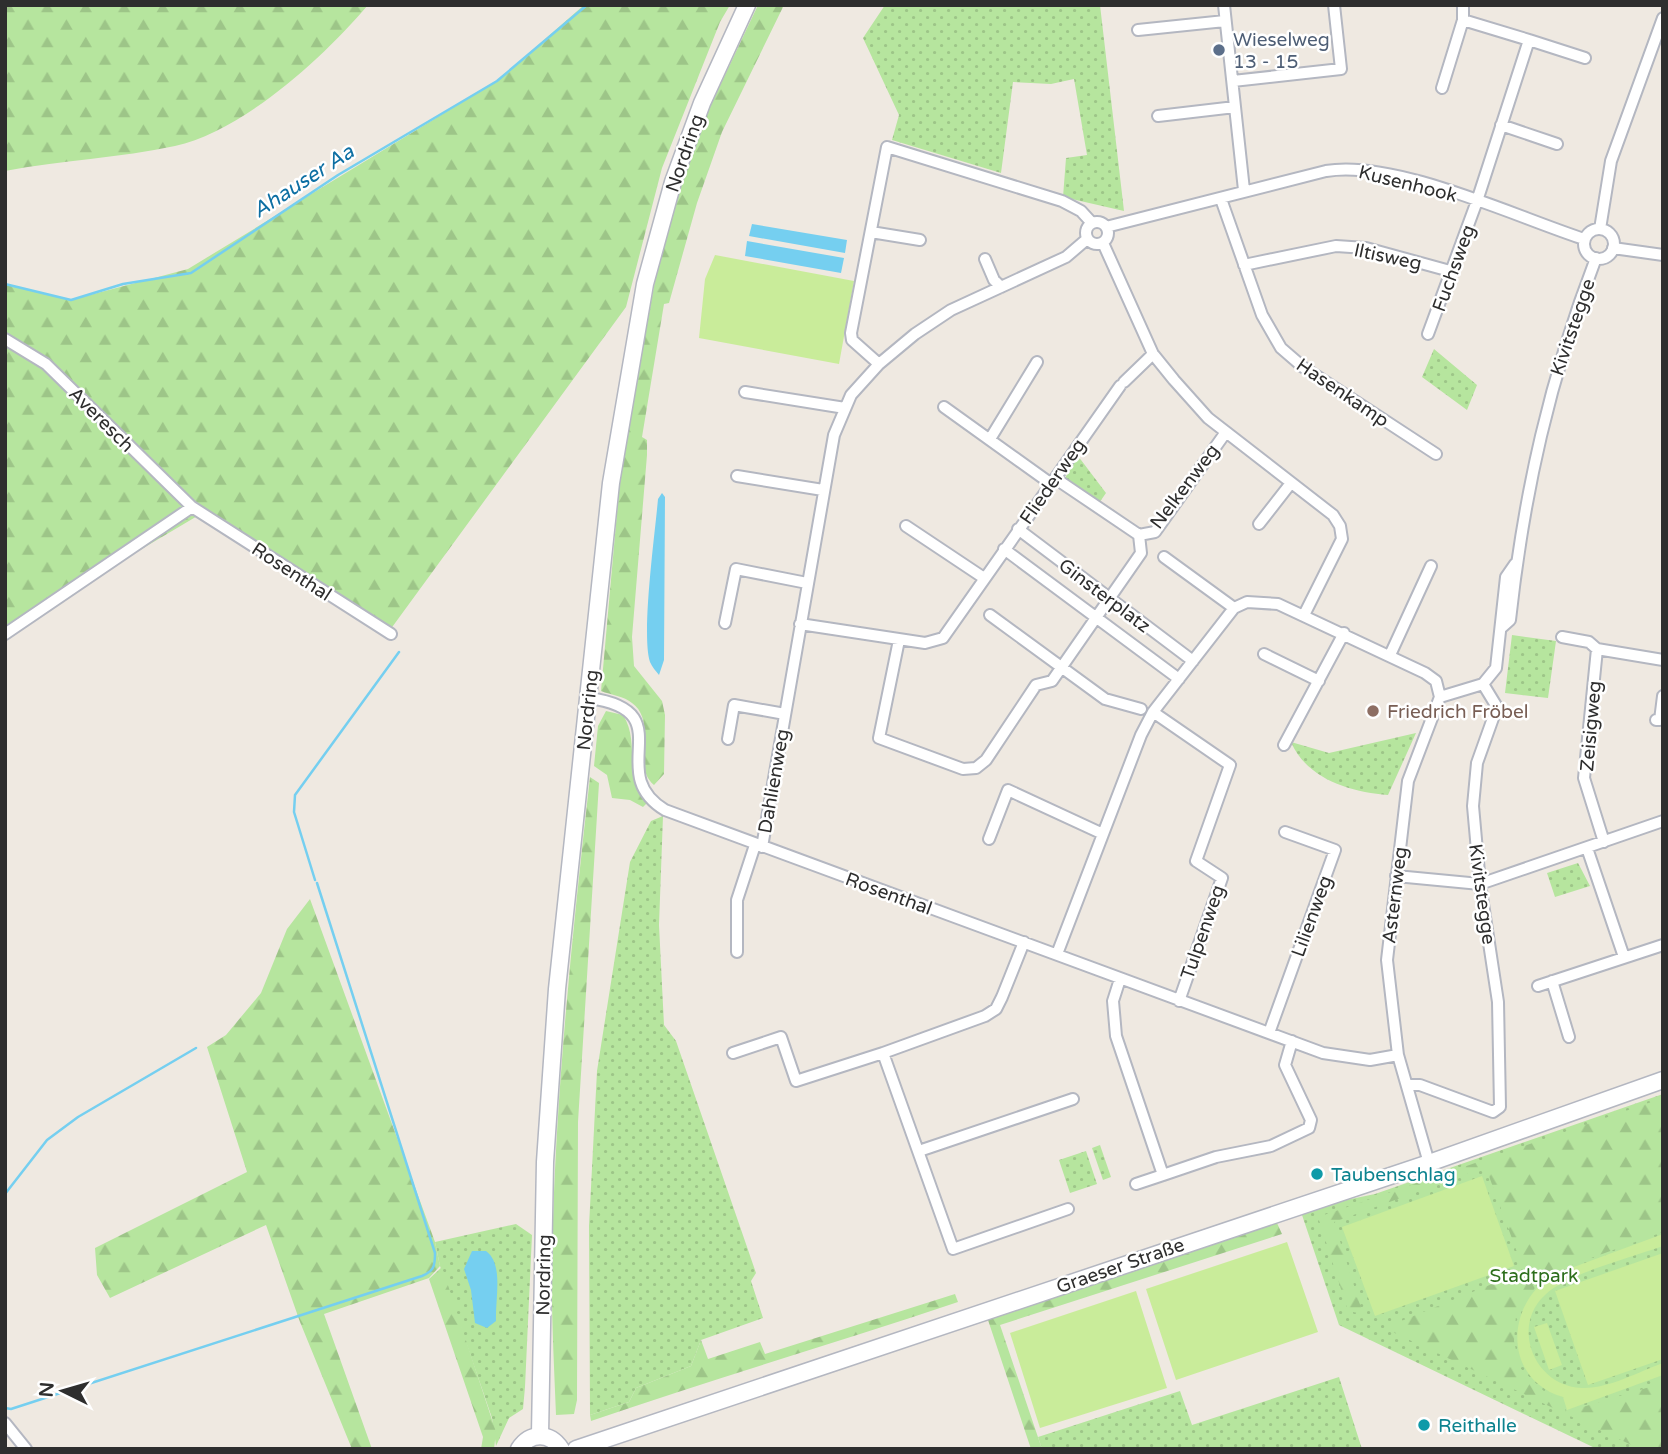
<svg xmlns="http://www.w3.org/2000/svg" width="1668" height="1454" font-family="'Varela Round',sans-serif">
	<defs>
		<pattern id="grass-dots" width="8" height="8" patternUnits="userSpaceOnUse" patternTransform="scale(1.75)"><rect width="8" height="8" fill="#b6e59e"/><path d="M2 2h.1M6 6h.1" fill="none" stroke="#9dc588" stroke-width="1.8" stroke-linecap="round"/></pattern>
		<pattern id="forest-firs" width="22" height="20" patternUnits="userSpaceOnUse" patternTransform="scale(1.75)"><rect width="22" height="20" fill="#b6e59e"/><path d="M5 1l3.5 6h-7zM16 11l3.5 6h-7z" fill="#9dc588"/></pattern>
	</defs>
	<rect width="100%" height="100%" fill="#efe9e1"/>
	<path fill="url(#grass-dots)" d="M 885,5 L 1100,5 L 1124,211 L 1063,197 L 1066,158 L 1087,155 L 1074,79 L 1051,84 L 1013,82 L 1001,173 L 892,140 L 899,115 L 863,38 Z
		M 1434,349 L 1477,385 L 1467,410 L 1422,377 Z
		M 1078,456 L 1106,493 L 1097,506 L 1062,483 Z
		M 1512,635 L 1556,641 L 1548,698 L 1505,693 Z
		M 1416,733 L 1388,795 C 1350,792 1307,779 1291,742 L 1329,753 Z
		M 663,816 L 659,925 L 664,1025 L 676,1041 L 756,1273 L 751,1281 L 763,1318 L 701,1340 L 691,1366 L 636,1388 L 629,1402 L 590,1415 L 589,1226 L 597,1071 L 630,862 L 651,821 Z
		M 1578,863 L 1590,886 L 1555,897 L 1547,873 Z
		M 1663,1094 L 1663,1449 L 1597,1449 L 1339,1325 L 1302,1215 L 1346,1200 L 1375,1194 Z
		M 1100,1145 L 1111,1177 L 1103,1180 L 1092,1148 Z
		M 1086,1151 L 1097,1184 L 1070,1193 L 1059,1160 Z
		M 516,1224 L 532,1235 L 525,1387 L 523,1409 L 509,1418 L 496,1446 L 492,1418 L 440,1266 L 435,1242 Z
		M 1339,1377 L 1362,1449 L 1042,1449 L 1038,1437 L 1180,1391 L 1192,1425 Z"/>
	<path fill="url(#forest-firs)" d="M 5,5 L 368,5 C 323,58 243,131 175,146 C 120,158 61,160 5,171 Z
		M 584,5 L 730,5 L 720,22 L 662,168 L 626,307 L 390,630 L 199,515 L 5,630 L 5,284 L 71,300 L 188,269 L 497,81 Z
		M 758,5 L 784,5 L 722,132 L 697,203 L 669,303 L 664,304 L 642,437 L 647,440 L 647,455 L 632,637 L 634,666 L 662,701 L 665,715 L 664,774 L 654,785 C 630,765 659,723 632,703 C 624,696 611,695 601,691 L 622,457 L 658,265 L 684,175 L 708,111 Z
		M 606,711 L 623,715 C 641,743 622,777 647,803 L 643,807 L 630,800 L 612,798 L 607,775 L 594,766 L 598,726 Z
		M 590,777 L 599,783 L 578,1122 L 577,1400 L 574,1414 L 556,1415 C 554,1363 551,1312 552,1260 C 555,1098 572,937 590,777 Z
		M 310,899 L 435,1242 L 440,1266 L 429,1278 L 324,1314 L 372,1449 L 352,1449 L 300,1322 L 266,1225 L 110,1298 L 97,1275 L 95,1248 L 247,1172 L 207,1047 L 226,1035 L 261,993 L 287,929 Z
		M 1663,1098 L 1663,1232 L 1544,1275 L 1516,1315 L 1514,1341 L 1520,1368 L 1546,1393 L 1562,1399 L 1566,1412 L 1663,1383 L 1663,1449 L 1640,1449 L 1384,1328 L 1524,1271 L 1483,1160 Z
		M 1481,1161 L 1481,1169 L 1334,1222 L 1363,1314 L 1348,1311 L 1318,1217 Z
		M 1277,1223 L 1282,1234 L 1000,1325 L 1042,1449 L 1031,1449 L 988,1320 Z
		M 442,1267 L 496,1432 L 494,1449 L 481,1449 L 483,1437 L 429,1279 Z
		M 955,1294 L 958,1302 C 836,1343 713,1379 591,1421 L 590,1415 L 629,1402 L 636,1388 L 691,1366 L 701,1340 L 708,1359 L 760,1342 L 765,1354 Z"/>
	<path fill="#c9ec9a" d="M 715,255 L 854,281 L 839,364 L 699,338 L 705,279 Z
		M 1482,1176 L 1514,1266 L 1375,1316 L 1342,1227 Z
		M 1663,1234 L 1663,1246 C 1633,1257 1566,1274 1545,1295 C 1510,1327 1535,1387 1582,1388 C 1608,1389 1638,1372 1663,1363 L 1663,1375 L 1567,1410 L 1563,1397 C 1503,1380 1504,1303 1555,1274 Z
		M 1287,1242 L 1318,1332 L 1176,1380 L 1146,1289 Z
		M 1663,1253 L 1663,1359 L 1588,1385 L 1555,1291 Z
		M 1136,1291 L 1167,1388 L 1040,1428 L 1010,1333 Z
		M 1547,1323 L 1562,1365 L 1549,1370 L 1534,1327 Z"/>
	<path fill="#75cff0" d="M 752,224 L 847,240 L 845,253 L 749,236 Z
		M 747,241 L 844,258 L 841,273 L 745,256 Z
		M 662,493 L 665,497 L 664,660 L 659,675 C 656,671 652,667 650,662 C 641,634 655,534 658,499 Z
		M 486,1251 C 504,1264 495,1299 496,1321 L 487,1328 L 475,1323 L 471,1290 L 464,1269 L 472,1251 Z"/>
	<g fill="none" stroke-linecap="round" stroke-linejoin="round">
		<path stroke="#75cff0" stroke-width="2.5" d="M 5,284 L 71,300 L 123,284 L 191,273 L 338,175 L 497,81 L 587,5
			M 315,880 L 294,812 L 295,795 L 399,652
			M 5,1194 L 47,1140 L 78,1117 L 196,1048
			M 5,1408 L 11,1409 L 422,1276 C 434,1271 435,1266 435,1253 L 317,883"/>
		<defs>
			<path id="minor" d="M 1224,5 L 1244,190
				M 1138,30 L 1225,21
				M 1529,40 L 1585,58
				M 1233,81 L 1341,69 L 1334,5
				M 1442,88 L 1463,20
				M 1158,116 L 1235,107
				M 1501,125 L 1557,144
				M 1221,199 L 1262,315 L 1281,348 L 1303,367 L 1436,454
				M1086 233a11 11 0 1 1 22 0a11 11 0 1 1-22 0Z
				M 1106,227 L 1326,171 C 1394,159 1516,217 1584,239
				M 1600,229 L 1611,161 L 1663,18
				M1584 244a15 15 0 1 1 30 0a15 15 0 1 1-30 0Z
				M 871,232 L 920,240
				M 1103,243 L 1153,354 L 1174,380 L 1208,418 L 1333,515 L 1340,526 L 1342,539 L 1304,615
				M 1613,248 L 1663,255
				M 985,259 L 994,280 L 1001,287
				M 1244,265 L 1336,246 L 1366,248 L 1450,271
				M 1428,334 L 1477,201 L 1529,40 L 1463,20 L 1463,5
				M 5,339 L 46,364 L 192,507 L 391,634
				M 879,364 L 852,340 L 851,333 L 887,147 L 1062,201 L 1081,211 L 1092,223
				M 1124,382 L 1153,354
				M 745,392 L 845,408
				M 944,407 L 1050,483
				M 990,439 L 1037,362
				M 737,476 L 823,490
				M 1062,483 L 1139,535
				M 1259,524 L 1291,483
				M 906,526 L 984,578
				M 1018,529 L 1193,661
				M 1139,535 L 1155,532 L 1226,432
				M 1004,549 L 1179,679
				M 1164,557 L 1234,608
				M 990,615 L 1105,699 L 1141,709
				M 725,623 L 736,569 L 807,583
				M 800,624 L 925,643 L 943,638 L 1120,386
				M 1501,628 L 1510,620 C 1524,492 1550,378 1596,258
				M 5,634 L 192,507
				M 1562,637 L 1589,642 L 1597,649 L 1663,660
				M 899,640 L 879,738 L 963,769 L 976,768 L 986,760 L 1036,685 L 1052,681 L 1141,553 L 1139,535
				M 1597,649 L 1584,778 L 1604,842
				M 1264,654 L 1319,681
				M 1390,655 L 1431,566
				M 1440,697 L 1483,684 L 1496,668 L 1506,577 L 1515,564
				M 589,698 C 684,711 602,772 665,810 L 1323,1053 L 1370,1060 L 1398,1055
				M 1153,712 L 1230,765 L 1196,861 L 1222,878 L 1179,1001
				M 1656,720 L 1660,720 L 1663,696
				M 728,739 L 734,705 L 785,714
				M 1284,745 L 1344,633
				M 989,839 L 1008,790 L 1103,834
				M 762,847 L 834,435 L 851,395 L 879,364 L 915,334 L 951,310 L 1066,257 L 1087,239
				M 1587,848 L 1624,957
				M 1396,876 L 1480,884 L 1663,821
				M 1024,942 L 1002,997 L 996,1009 L 985,1016 L 883,1053 L 953,1249 L 1068,1209
				M 737,952 L 737,900 L 755,845
				M 1057,954 L 1141,735 L 1153,712 L 1234,608 L 1247,602 L 1278,604 L 1425,673 L 1436,681 L 1440,697 L 1408,781 L 1387,960 L 1398,1055 L 1429,1163
				M 1120,979 L 1113,1001 L 1116,1036 L 1163,1175 L 1216,1157 L 1271,1146 L 1309,1128 L 1311,1120 L 1285,1065 L 1292,1041
				M 1552,981 L 1569,1037
				M 1538,986 L 1663,945
				M 1269,1033 L 1335,850 L 1285,832
				M 733,1053 L 781,1037 L 796,1081 L 883,1053
				M 1407,1085 L 1420,1085 L 1493,1112 L 1500,1107 L 1498,1002 L 1480,884 L 1473,806 L 1477,763 L 1497,707 L 1483,684
				M 919,1151 L 1073,1099
				M 1136,1184 L 1163,1175
				M 5,1423 L 26,1449"/>
			<path id="secondary" d="M 540,1435 L 545,1162 L 557,989 L 611,483 L 645,284 L 673,182 L 702,103 L 747,5
				M 519,1449 C 530,1432 550,1432 561,1449
				M 576,1449 L 1429,1163 L 1663,1080"/>
		</defs>
		<use href="#minor" stroke="#b4b7c1" stroke-width="14"/>
		<use href="#secondary" stroke="#b4b7c1" stroke-width="19"/>
		<use href="#minor" stroke="#fff" stroke-width="10"/>
		<use href="#secondary" stroke="#fff" stroke-width="16"/>
	</g>
	<circle fill="#5c6f8a" stroke="#fff" stroke-width="2.5" cx="1219" cy="50" r="7"/>
	<circle fill="#8d6e63" stroke="#fff" stroke-width="2.5" cx="1373" cy="711" r="7"/>
	<g fill="#0f9aa8" stroke="#fff" stroke-width="2.5">
		<circle cx="1317" cy="1174" r="7"/>
		<circle cx="1424" cy="1425" r="7"/>
	</g>
	<g text-anchor="middle" stroke-width="5" stroke-linejoin="round" paint-order="stroke">
		<g font-size="19" fill="#4e5e75" stroke="#fff" text-anchor="start">
			<text x="1233" y="46">Wieselweg<tspan x="1233" dy="22">13 - 15</tspan></text>
		</g>
		<g font-size="19" fill="#2e2e2e" stroke="#fff">
			<text transform="translate(684 153) rotate(-71)" y="7">Nordring</text>
			<text transform="translate(1408 183) rotate(14)" y="7">Kusenhook</text>
			<text transform="translate(1388 256) rotate(12)" y="7">Iltisweg</text>
			<text transform="translate(1453 268) rotate(-70)" y="7">Fuchsweg</text>
			<text transform="translate(1572 327) rotate(-71)" y="7">Kivitstegge</text>
			<text transform="translate(1343 392) rotate(34)" y="7">Hasenkamp</text>
			<text transform="translate(102 419) rotate(45)" y="7">Averesch</text>
			<text transform="translate(1052 481) rotate(-55)" y="7">Fliederweg</text>
			<text transform="translate(1184 486) rotate(-53)" y="7">Nelkenweg</text>
			<text transform="translate(292 571) rotate(33)" y="7">Rosenthal</text>
			<text transform="translate(1105 595) rotate(37)" y="7">Ginsterplatz</text>
			<text transform="translate(587 710) rotate(-84)" y="7">Nordring</text>
			<text transform="translate(1590 726) rotate(-85)" y="7">Zeisigweg</text>
			<text transform="translate(773 781) rotate(-80)" y="7">Dahlienweg</text>
			<text transform="translate(889 893) rotate(20)" y="7">Rosenthal</text>
			<text transform="translate(1483 894) rotate(82)" y="7">Kivitstegge</text>
			<text transform="translate(1394 895) rotate(-83)" y="7">Asternweg</text>
			<text transform="translate(1311 916) rotate(-70)" y="7">Lilienweg</text>
			<text transform="translate(1202 932) rotate(-71)" y="7">Tulpenweg</text>
			<text transform="translate(1120 1265) rotate(-19)" y="7">Graeser Straße</text>
			<text transform="translate(543 1275) rotate(-89)" y="7">Nordring</text>
		</g>
		<g font-size="19" fill="#785e54" stroke="#fff" text-anchor="start">
			<text x="1387" y="718">Friedrich Fröbel</text>
		</g>
		<g font-size="19" fill="#0d838f" stroke="#fff" text-anchor="start">
			<text x="1331" y="1181">Taubenschlag</text>
			<text x="1438" y="1432">Reithalle</text>
		</g>
		<g font-size="19" fill="#2c6e1b" stroke="#fff">
			<text x="1534" y="1282">Stadtpark</text>
		</g>
		<g font-size="21" font-style="italic" fill="#0d6fa3" stroke="#fff">
			<text transform="translate(303 181) rotate(-33)" y="7">Ahauser Aa</text>
		</g>
	</g>
	<rect width="1668" height="1454" fill="none" stroke="#2e2e2e" stroke-width="14"/>
	<g transform="translate(63 1391) rotate(275)" stroke="#ffffff" stroke-width="5" paint-order="stroke">
	<path d="M0-5L12 26L0 18L-12 26Z" fill="#2e2e2e"/>
	<text y="-10" font-size="19" font-weight="bold" text-anchor="middle" fill="#2e2e2e">N</text>
	</g>
</svg>
